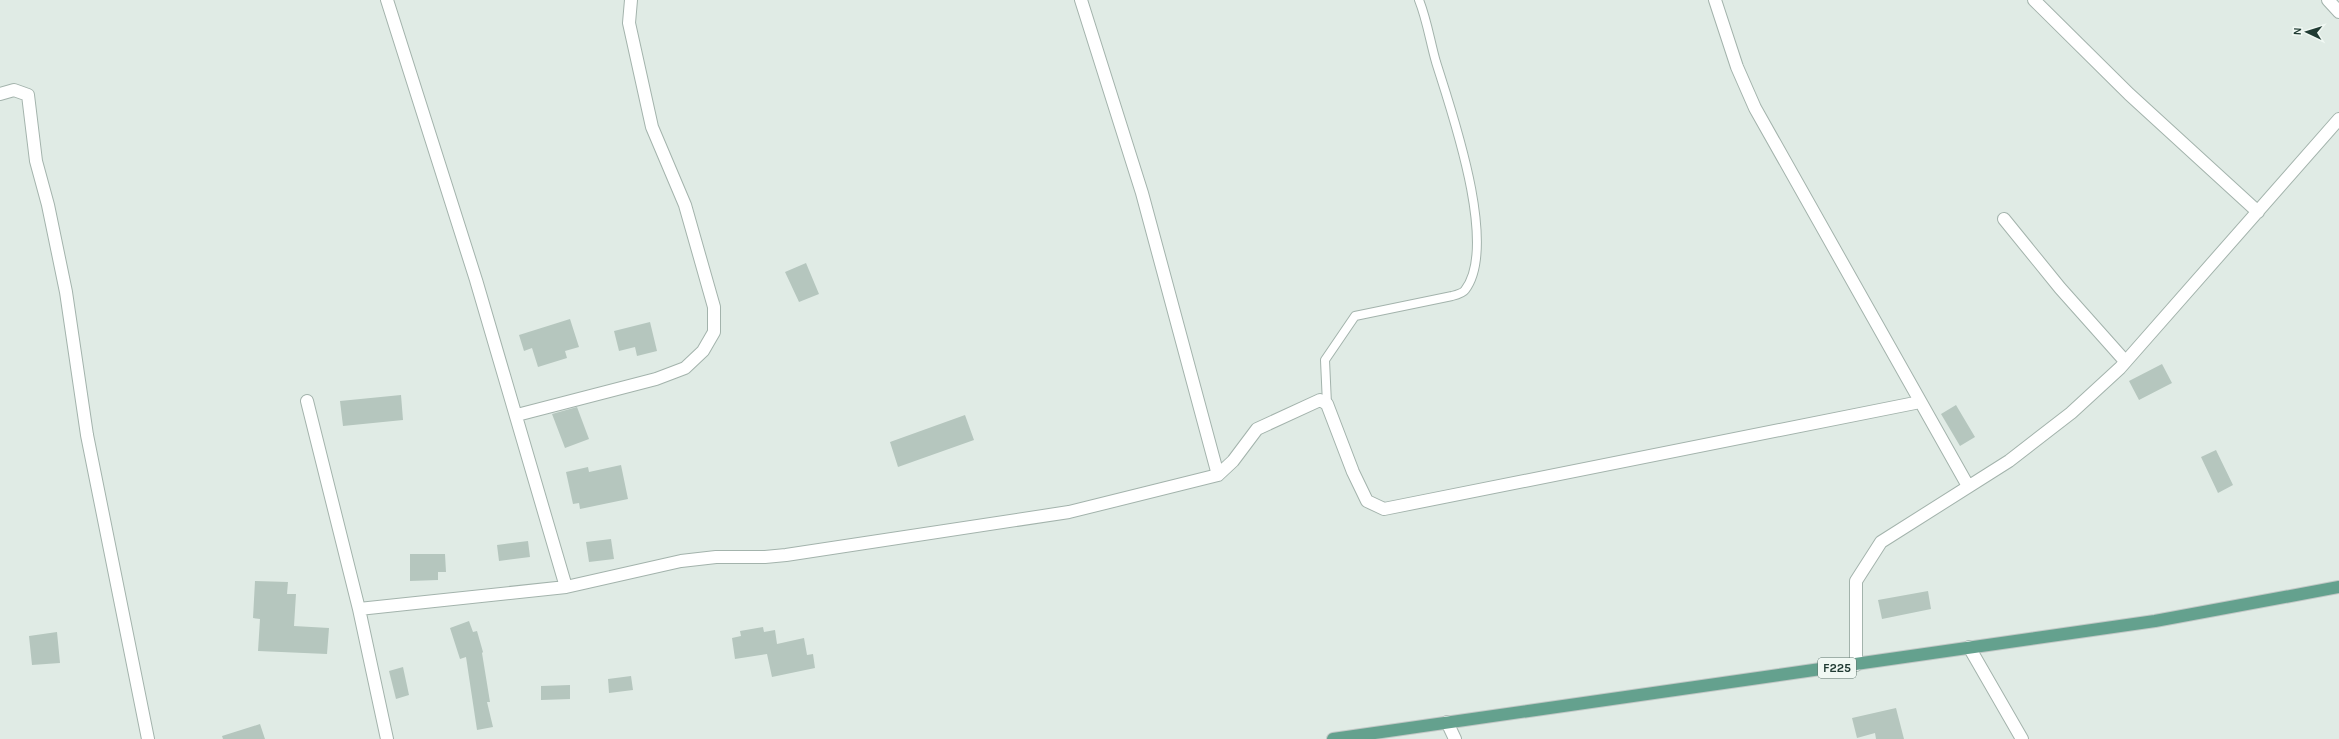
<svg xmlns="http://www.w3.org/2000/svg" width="2339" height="739" font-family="Karla,sans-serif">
	<rect width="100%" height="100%" fill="#e0ebe5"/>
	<path fill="#b5c6be" d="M 806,263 L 819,294 L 799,302 L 785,272 Z
		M 570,319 L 579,347 L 565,351 L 567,358 L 538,367 L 532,348 L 524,351 L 519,335 Z
		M 650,322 L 657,351 L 637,356 L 635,347 L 619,351 L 614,331 Z
		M 2162,364 L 2172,383 L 2139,400 L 2129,381 Z
		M 401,395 L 403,420 L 343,426 L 340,401 Z
		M 1956,405 L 1975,437 L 1960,446 L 1941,414 Z
		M 577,407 L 589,439 L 565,448 L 552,414 Z
		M 965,415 L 974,440 L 898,467 L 890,442 Z
		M 2216,450 L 2233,485 L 2218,493 L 2201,457 Z
		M 621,465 L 628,499 L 580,509 L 579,503 L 573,504 L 566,472 L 588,467 L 589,472 Z
		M 611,539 L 614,559 L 589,562 L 586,542 Z
		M 528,541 L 530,557 L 499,561 L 497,545 Z
		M 410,554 L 445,554 L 446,572 L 438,572 L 438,580 L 410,581 Z
		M 255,581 L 288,582 L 287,594 L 296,594 L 294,626 L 329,628 L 327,654 L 258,651 L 260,619 L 253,618 Z
		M 1928,591 L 1931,609 L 1882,619 L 1878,600 Z
		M 469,621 L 473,632 L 477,631 L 483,652 L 482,653 L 490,702 L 487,702 L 493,727 L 477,730 L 466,657 L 460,659 L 450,628 Z
		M 763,627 L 764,632 L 775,630 L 777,644 L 804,638 L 807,655 L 813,654 L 815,668 L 772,677 L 767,654 L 735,659 L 732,638 L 741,636 L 740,631 Z
		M 57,632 L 60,663 L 32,665 L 29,636 Z
		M 403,667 L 409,695 L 396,699 L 389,671 Z
		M 631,676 L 633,690 L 609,693 L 608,679 Z
		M 570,685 L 570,699 L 541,700 L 541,686 Z
		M 1896,708 L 1904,739 L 1876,739 L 1875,733 L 1857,738 L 1852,718 Z
		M 260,724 L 265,739 L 223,739 L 222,736 Z"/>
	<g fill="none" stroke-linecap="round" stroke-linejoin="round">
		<defs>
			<path id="service" d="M 1327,404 L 1325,360 L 1355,316 L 1452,296 C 1456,295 1463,293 1465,290 C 1499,246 1451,110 1436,62 C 1430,41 1427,20 1419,0"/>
			<path id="minor" d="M 387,0 L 476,280 L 566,587
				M 1081,0 L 1142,193 L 1218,475
				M 1715,0 L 1737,67 L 1755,108 L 1968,486
				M 2034,0 L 2129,94 L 2258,212
				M 2328,0 L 2339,12
				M 0,94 L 14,90 L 28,95 L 36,161 L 48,205 L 66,292 L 87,435 L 148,739
				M 2004,219 L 2060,288 L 2125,361
				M 307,401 L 359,609 L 387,739
				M 517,415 L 656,379 L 685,368 L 703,351 L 714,332 L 714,307 L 685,205 L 652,127 L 629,23 L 631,0
				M 359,609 L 566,587 L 681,561 L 716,557 L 765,557 L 786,555 L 1069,512 L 1218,475 L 1233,461 L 1257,429 L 1320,400 L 1327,404 L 1353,472 L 1367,501 L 1384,509 L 1920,402
				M 1969,647 L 2022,739
				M 1856,665 L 1856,581 L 1881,542 L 2009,461 L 2071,413 L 2120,368 L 2339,119
				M 1447,722 L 1455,739"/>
			<path id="primary" d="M 1333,739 L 2155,621 L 2339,587"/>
		</defs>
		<use href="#service" stroke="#a3b3ac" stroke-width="10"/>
		<use href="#minor" stroke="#a3b3ac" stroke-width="14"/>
		<use href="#primary" stroke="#c1c8c6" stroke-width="14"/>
		<use href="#service" stroke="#fff" stroke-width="8"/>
		<use href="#minor" stroke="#fff" stroke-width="12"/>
		<use href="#primary" stroke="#64a18e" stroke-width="12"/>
	</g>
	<g text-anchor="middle" stroke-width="3.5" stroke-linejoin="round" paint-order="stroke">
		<rect fill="#f0f8f3" stroke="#5e746d" stroke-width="1" x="1818" y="658" width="38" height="20" rx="3"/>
		<g font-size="12" font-weight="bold" fill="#203b33">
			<text x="1837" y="672">F225</text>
		</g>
	</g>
	<g transform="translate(2307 32) rotate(274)" stroke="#f0f8f3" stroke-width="3" paint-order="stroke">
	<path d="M0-3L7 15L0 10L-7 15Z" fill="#203b33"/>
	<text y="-6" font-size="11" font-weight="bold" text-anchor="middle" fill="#203b33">N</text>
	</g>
</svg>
